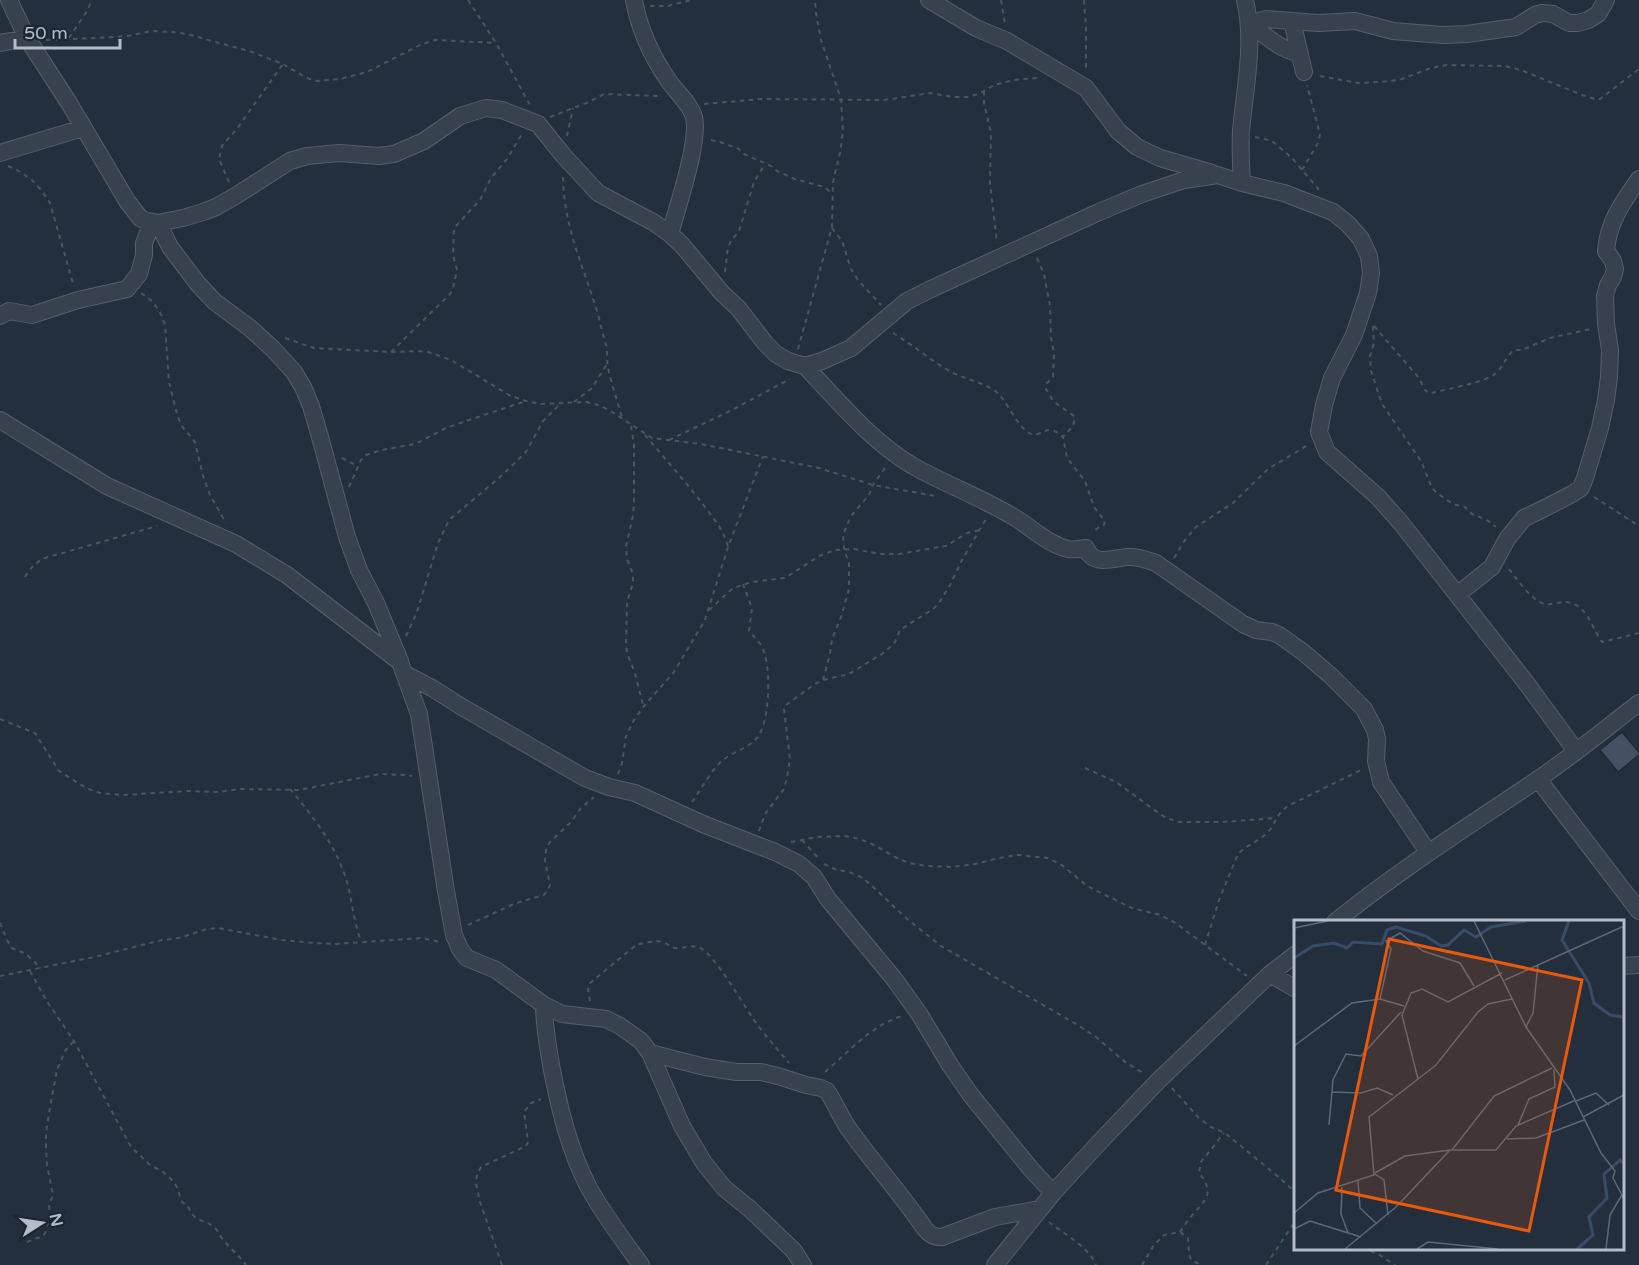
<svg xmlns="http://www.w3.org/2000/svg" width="1639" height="1265" font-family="'Varela Round',sans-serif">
	<rect width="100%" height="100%" fill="#242f3e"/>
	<path fill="#455162" stroke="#1f2835" stroke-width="1.5" d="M 1622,732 L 1639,752 L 1639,755 L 1618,772 L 1600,750 Z"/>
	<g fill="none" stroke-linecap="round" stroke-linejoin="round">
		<defs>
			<path id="minor" d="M 9,0 L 27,38 L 69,103 L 127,201 L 140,218 L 146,221 L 158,223 L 183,218 L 203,212 L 216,207 L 237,195 L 290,161 L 307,156 L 339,153 L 379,156 L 394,154 L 424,141 L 460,116 L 486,108 L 502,110 L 538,124 L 563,155 L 598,193 L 653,222 L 670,234 L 682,245 L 722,293 L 739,309 L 765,343 L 776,354 L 788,361 L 805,366 L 822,361 L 851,348 L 907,301 L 931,289 L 1099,212 L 1142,194 L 1184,180 L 1218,175 L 1242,183 L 1284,193 L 1333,212 L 1348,224 L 1361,239 L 1369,256 L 1371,273 L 1368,293 L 1354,335 L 1332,378 L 1324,405 L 1319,432 L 1327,452 L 1378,497 L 1401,523 L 1527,684 L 1576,751
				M 634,0 C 639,29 651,55 668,80 C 676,92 690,103 694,117 C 700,141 677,208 670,234
				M 929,0 L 976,28 L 1007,41 L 1086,88 L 1118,131 L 1137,147 L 1160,158 L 1212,173
				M 1292,21 L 1304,72
				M 1250,24 L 1266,19 L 1318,23 L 1355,21 L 1393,31 L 1443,35 L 1467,34 L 1516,27 L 1535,15 L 1542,13 L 1553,14 L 1569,23 L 1578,23 L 1588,20 L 1598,14 L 1606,0
				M 1250,24 C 1265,35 1280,50 1299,53
				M 0,43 L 27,38
				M 0,153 L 83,128
				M 1242,183 C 1241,166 1240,148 1241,131 C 1245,87 1255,44 1245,0
				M 158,223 L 170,247 L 198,284 L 215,302 L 250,328 L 273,349 L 294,372 L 303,387 L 311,406 L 322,444 L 347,537 L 359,570 L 376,603 L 400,661
				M 0,316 L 9,311 L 32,315 L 78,300 L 127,289 L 139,274 L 144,255 L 144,243 L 152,223
				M 805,366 C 838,401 871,441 913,466 C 945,484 980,497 1012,516 C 1030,526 1047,544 1068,549 C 1073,550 1080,549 1086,548 C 1093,567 1113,558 1128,557 C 1138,556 1147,560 1156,563 L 1243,624 L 1256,630 L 1272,632 L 1279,635 L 1303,652 L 1331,676 L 1364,709 L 1375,730 L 1377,739 L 1376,761 L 1381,782 L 1428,852
				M 0,420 L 107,486 L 236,544 L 287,575 L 400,662 L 419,714 L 446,891 L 454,935 L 460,949 L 467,958 L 496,970 L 544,1005 L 562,1014 L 606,1019 L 620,1026 L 641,1041 L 650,1053 L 682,1126 L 704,1163 L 724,1188 L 750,1209 L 794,1251 L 803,1265
				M 1458,594 L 1492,567 L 1507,539 L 1524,518 L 1541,510 L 1572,494 L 1581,488 L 1585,478 L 1600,428 L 1606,400 L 1609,377 L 1610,350 L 1606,324 L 1605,296 L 1608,285 L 1613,277 L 1615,269 L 1613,261 L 1606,251 C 1608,222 1623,202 1639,179
				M 405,674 L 432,688 L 462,707 L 585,778 L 609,787 L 635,793 L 703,824 L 775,852 L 799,864 L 814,877 L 828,899 L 895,980 L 920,1015 L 950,1065 L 970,1094 L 1030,1168 L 1053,1193
				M 1538,779 L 1639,911
				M 1335,922 C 1399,870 1469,826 1537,780 C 1572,756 1605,729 1639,703
				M 1622,966 L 1639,965
				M 1270,974 L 1296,989
				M 544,1005 C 544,1026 548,1045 551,1065 C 559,1107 569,1150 589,1188 C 604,1215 623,1240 641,1265
				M 650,1053 L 705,1067 L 736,1072 L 761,1072 L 778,1076 L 806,1085 L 821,1088 L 827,1091 C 836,1104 841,1119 851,1132 C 875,1165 902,1195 925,1229 C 930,1235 934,1237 942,1237 L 995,1217 L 1040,1209
				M 995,1265 L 1053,1193 L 1096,1146 L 1158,1081 L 1270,974 L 1296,954"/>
		</defs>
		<use href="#minor" stroke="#565f6c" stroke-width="18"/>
		<path stroke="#44595c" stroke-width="2" stroke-dasharray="4.5 4.5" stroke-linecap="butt" d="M 468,0 L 496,43 L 530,105
			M 1001,0 L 1005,24
			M 1084,0 L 1086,27 L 1086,70
			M 650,6 L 668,6 L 691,0
			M 69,38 L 87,11 L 92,0
			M 46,40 L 96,38 L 128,36 L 151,31 L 173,32 L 187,34 L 252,52 L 283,64 L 307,78 L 317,81 L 340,79 L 367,72 L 422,44 L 435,40 L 496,43
			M 1320,76 L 1358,83 L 1380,82 L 1399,80 L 1431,68 L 1447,65 L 1505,66 L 1521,70 L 1582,95 L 1595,99 L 1600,99 L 1639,69
			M 984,91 L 984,103 L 991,133 L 990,183 L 997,243
			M 704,104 L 761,99 L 884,100 L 930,93 L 954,97 L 967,97 L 979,94 L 994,85 L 1014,80 L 1038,78
			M 550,117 L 589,102 L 604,94 L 659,96
			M 567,136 L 573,108
			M 1255,137 L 1272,141 L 1292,158 L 1320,191
			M 711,140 L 720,142 L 739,149 L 744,154 L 771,166 L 777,171 L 795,179 L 824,187 L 832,193
			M 8,166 L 17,170 L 31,179 L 42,191 L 50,203 L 74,287
			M 1302,170 L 1318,143 L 1320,134 L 1307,85
			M 563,177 C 564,230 585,269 599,318 C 601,329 605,339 607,350 C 607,356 607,362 608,368 C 612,386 618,403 623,421
			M 229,182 L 219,159 L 222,146 L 236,130 L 283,64
			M 832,228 L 842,241 L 851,269 L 858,280 L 881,305
			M 1037,258 L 1044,274 L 1050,306 L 1051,338 L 1054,353 L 1053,377 L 1047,383 L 1046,389 L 1053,401 L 1074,416 C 1076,427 1069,429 1063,437 L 1067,458 L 1085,481 L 1094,507 L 1105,521 L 1104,525 L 1098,528 L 1092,533
			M 725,272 L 728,247 L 731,241 L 739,231 L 754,182 L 765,164
			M 141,293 L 152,301 L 160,312 L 165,325 L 169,382 L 177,414 L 181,425 L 195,442 L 203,476 L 210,495 L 226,523
			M 1373,326 L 1374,343 L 1370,356 L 1371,371 L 1382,404 L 1421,461 L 1432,488 L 1437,493 L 1453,504 L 1465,507 L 1472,514 L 1487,520 L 1496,527
			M 1374,326 L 1419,378 L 1425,390 L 1429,393 L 1432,393 C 1446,389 1487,382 1496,373 C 1504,366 1506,356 1514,350 L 1522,350 L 1550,338 L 1590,329
			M 893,333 C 913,345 930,360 951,372 C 965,379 981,382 994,390 C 1007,399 1014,423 1029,433 C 1038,438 1043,429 1051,430 C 1056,431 1060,434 1063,437
			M 285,338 L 314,348 L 391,352 L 417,351 L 428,352 L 451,360 L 509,395 L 526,401 L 541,404 L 586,402 L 598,405 L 609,410 L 652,438 L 701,444 L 819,468 L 873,485 L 936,496
			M 798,349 L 832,227 L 833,182 L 840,153 L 843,131 L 841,99 L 821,40 L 816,13 L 815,0
			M 391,352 L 450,294 L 453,288 L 457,270 L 453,255 L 454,228 L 480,200 L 491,178 L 507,159 L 522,134
			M 574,402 L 592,388 L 607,364
			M 631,426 L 634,444 L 634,500 L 633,516 L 626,546 L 627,559 L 633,574 L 633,583 L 627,602 L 626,644 L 627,653 L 635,673 L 643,705
			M 645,435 C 665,459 686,482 705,507 C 715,520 724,531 728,547
			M 669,440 L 730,411 L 790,379
			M 342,458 L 358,466
			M 349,487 L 361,460 L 366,455 L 382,450 L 415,444 L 446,428 L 469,420 L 526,401
			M 1594,497 L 1639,526
			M 1174,558 L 1185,540 L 1196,527 L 1233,503 L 1268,469 L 1308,445
			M 1509,569 C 1517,579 1536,608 1551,604 C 1559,603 1565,600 1574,604 C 1589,611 1593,630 1602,642 L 1639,633
			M 25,577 C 30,568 36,562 45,558 L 157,526
			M 709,610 L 733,588 L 752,582 L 785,578 L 819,556 L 835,550 L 854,549 L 880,554 L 899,554 L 946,546 L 967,533 L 980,530
			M 406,636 L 417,612 L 438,543 L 449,520 L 499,478 L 526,452 L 543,421 L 561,403
			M 823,680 L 830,654 L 832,639 L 841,617 L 849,589 L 849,564 L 844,548 L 843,535 L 851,516 L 869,495 L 873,485 L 887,465
			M 0,719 L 35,733 L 59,771 L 86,788 L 100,793 L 123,795 L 188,791 L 218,792 L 240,789 L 299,790 L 380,774 L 405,775 L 412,776
			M 1085,768 L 1116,782 L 1153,809 L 1166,818 L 1179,822 L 1222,822 L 1275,818
			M 618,774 L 622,763 L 626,736 L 634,720 L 644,706 L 674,672 L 705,620 L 728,547 L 763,456
			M 290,789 C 310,813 331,839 342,868 C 352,891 352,918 361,941
			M 692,802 C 700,791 712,769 722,761 C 733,751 751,748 759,735 C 770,717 771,668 763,649 C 760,642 754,637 749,631 L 752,608 L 743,584
			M 759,831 L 765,814 L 784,789 L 787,778 L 790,759 L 784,709 L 786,705 L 815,684 L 823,680 L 849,674 L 885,652 L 895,642 L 900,630 L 933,609 L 939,603 L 950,585 L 962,560 L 986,519
			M 802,840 L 820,860
			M 791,842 L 817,837 L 845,836 L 860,839 L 874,845 L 895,857 L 909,863 L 927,866 L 952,867 L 975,864 L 999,858 L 1018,855 L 1048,858 L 1063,866 L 1086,885 L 1097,891 L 1132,908 L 1160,915 L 1174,922 L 1247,976
			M 824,864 L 837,870 L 849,872 L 861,877 L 870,884 L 906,918 L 941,946 L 1076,1024 L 1096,1037 L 1125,1062 L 1145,1074
			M 0,923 L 7,940 L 12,948 L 26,954 L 41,968
			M 468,925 L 516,903 L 544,895 L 548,890 L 550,885 L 545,861 L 546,850 L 550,842 L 571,822 L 581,808 L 594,797
			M 1205,945 L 1219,900 L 1238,854 C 1246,845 1258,842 1267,833 C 1277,823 1274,816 1288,806 L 1363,769
			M 30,971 L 46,1000 L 74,1041 L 131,1147 L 149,1164 L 163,1172 L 171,1179 L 177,1187 L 182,1202 L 188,1206 C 194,1224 206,1218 216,1229 C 218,1231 219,1234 221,1237 C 228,1247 239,1255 246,1265
			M 0,976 L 94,957 L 162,940 L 179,938 L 207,929 L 218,928 L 282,940 L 314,943 L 335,944 L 422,938 L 440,942
			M 590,1001 L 588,990 L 590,983 L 636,945 C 644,943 655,940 663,942 C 668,944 670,947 675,948 C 683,949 690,945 698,947 C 714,951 747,1012 759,1027 C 769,1040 779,1051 789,1063
			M 825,1072 C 850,1051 870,1026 902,1016
			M 1172,1088 L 1198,1117 L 1211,1127 L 1225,1133 L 1281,1179 L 1296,1193
			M 1049,1222 C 1064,1234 1089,1247 1096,1265
			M 1180,1232 C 1184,1226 1189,1219 1194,1213 C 1209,1197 1213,1191 1199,1173 L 1201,1162 L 1224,1133
			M 27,1242 L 43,1236 L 47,1230 L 50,1217 L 49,1205 L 53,1195 L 47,1165 L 46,1148 L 46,1133 L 50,1107 L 57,1070 L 65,1051 L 74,1041
			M 1362,1248 L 1378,1254 L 1395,1265
			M 502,1265 L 480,1202 L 476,1184 L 477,1174 L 481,1167 L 526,1146 L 528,1142 L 524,1112 L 531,1103 L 541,1099
			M 1142,1265 L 1154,1245 L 1164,1235 L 1180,1232 L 1188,1238 L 1189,1254 L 1191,1260 L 1201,1265
			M 1266,1265 L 1296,1220"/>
		<use href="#minor" stroke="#38414e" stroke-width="16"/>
	</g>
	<g transform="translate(1294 920)">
		<rect width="330" height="330" fill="#242f3e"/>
		<path fill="none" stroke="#394c67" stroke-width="3" d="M 275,1 L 268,20 L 295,63 L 300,83 L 316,95 L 330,97M 0,38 L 19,26 L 40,23 L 53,28 L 59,22 L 88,24 L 93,10 L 102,7 L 132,16 L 147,26 L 154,25 L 170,10 L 182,17 L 197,7 L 232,1M 283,329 L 299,315 L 295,297 L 313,278 L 310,254 L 326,240 L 330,244"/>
		<path fill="none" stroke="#5e6776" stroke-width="1.5" d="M 180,1 L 232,107 L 276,170 L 307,233 L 321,251 L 319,258 L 330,279M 0,8 L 34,1M 211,60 L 330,6M 86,79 L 97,29 L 92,21 L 106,13 L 129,31 L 166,43 L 180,66M 232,107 L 239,93 L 244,44M 0,126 L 58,83 L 86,79 L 110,86M 124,159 L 142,145 L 184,92 L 194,84 L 218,79M 38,172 L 67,173 L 83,168 L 99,175M 282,181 L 302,173 L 315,185M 289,197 L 330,175M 35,205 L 39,160 L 52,134 L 67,136 L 107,92M 224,205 L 235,179 L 261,167 L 260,150M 213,219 L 242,218 L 290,200M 158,230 L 200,176 L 258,148M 81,253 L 111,236 L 156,230M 81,254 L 90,260 L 94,295M 64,261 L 66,288 L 83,304M 48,267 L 47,294 L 54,313M 0,293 L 24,273 L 80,255 L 75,197 L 124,159 L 108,95 L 117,73 L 128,69 L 154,82 L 208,53M 0,309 L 16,301 L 67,317M 51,329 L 102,287 L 156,230 L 202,230 L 222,206 L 282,180M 123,329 L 134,322 L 204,329M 312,329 L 316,295 L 328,275"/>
		<path fill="#e8590c" fill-opacity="0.15" stroke="#e8590c" stroke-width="3" d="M 95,19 L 288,60 L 235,311 L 42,270 Z"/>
		<rect width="330" height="330" fill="none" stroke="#b4bcc9" stroke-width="3"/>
	</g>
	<g transform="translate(42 1223) rotate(78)" stroke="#1d2633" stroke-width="4.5" paint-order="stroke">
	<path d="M0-4.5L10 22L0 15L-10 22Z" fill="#b4bcc9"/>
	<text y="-9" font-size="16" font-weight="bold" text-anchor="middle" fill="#b4bcc9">N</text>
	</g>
	<path d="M15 39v9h105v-9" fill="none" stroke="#b4bcc9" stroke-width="3"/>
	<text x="24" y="39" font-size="18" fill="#b4bcc9" stroke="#1d2633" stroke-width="4.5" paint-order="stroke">50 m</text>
</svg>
